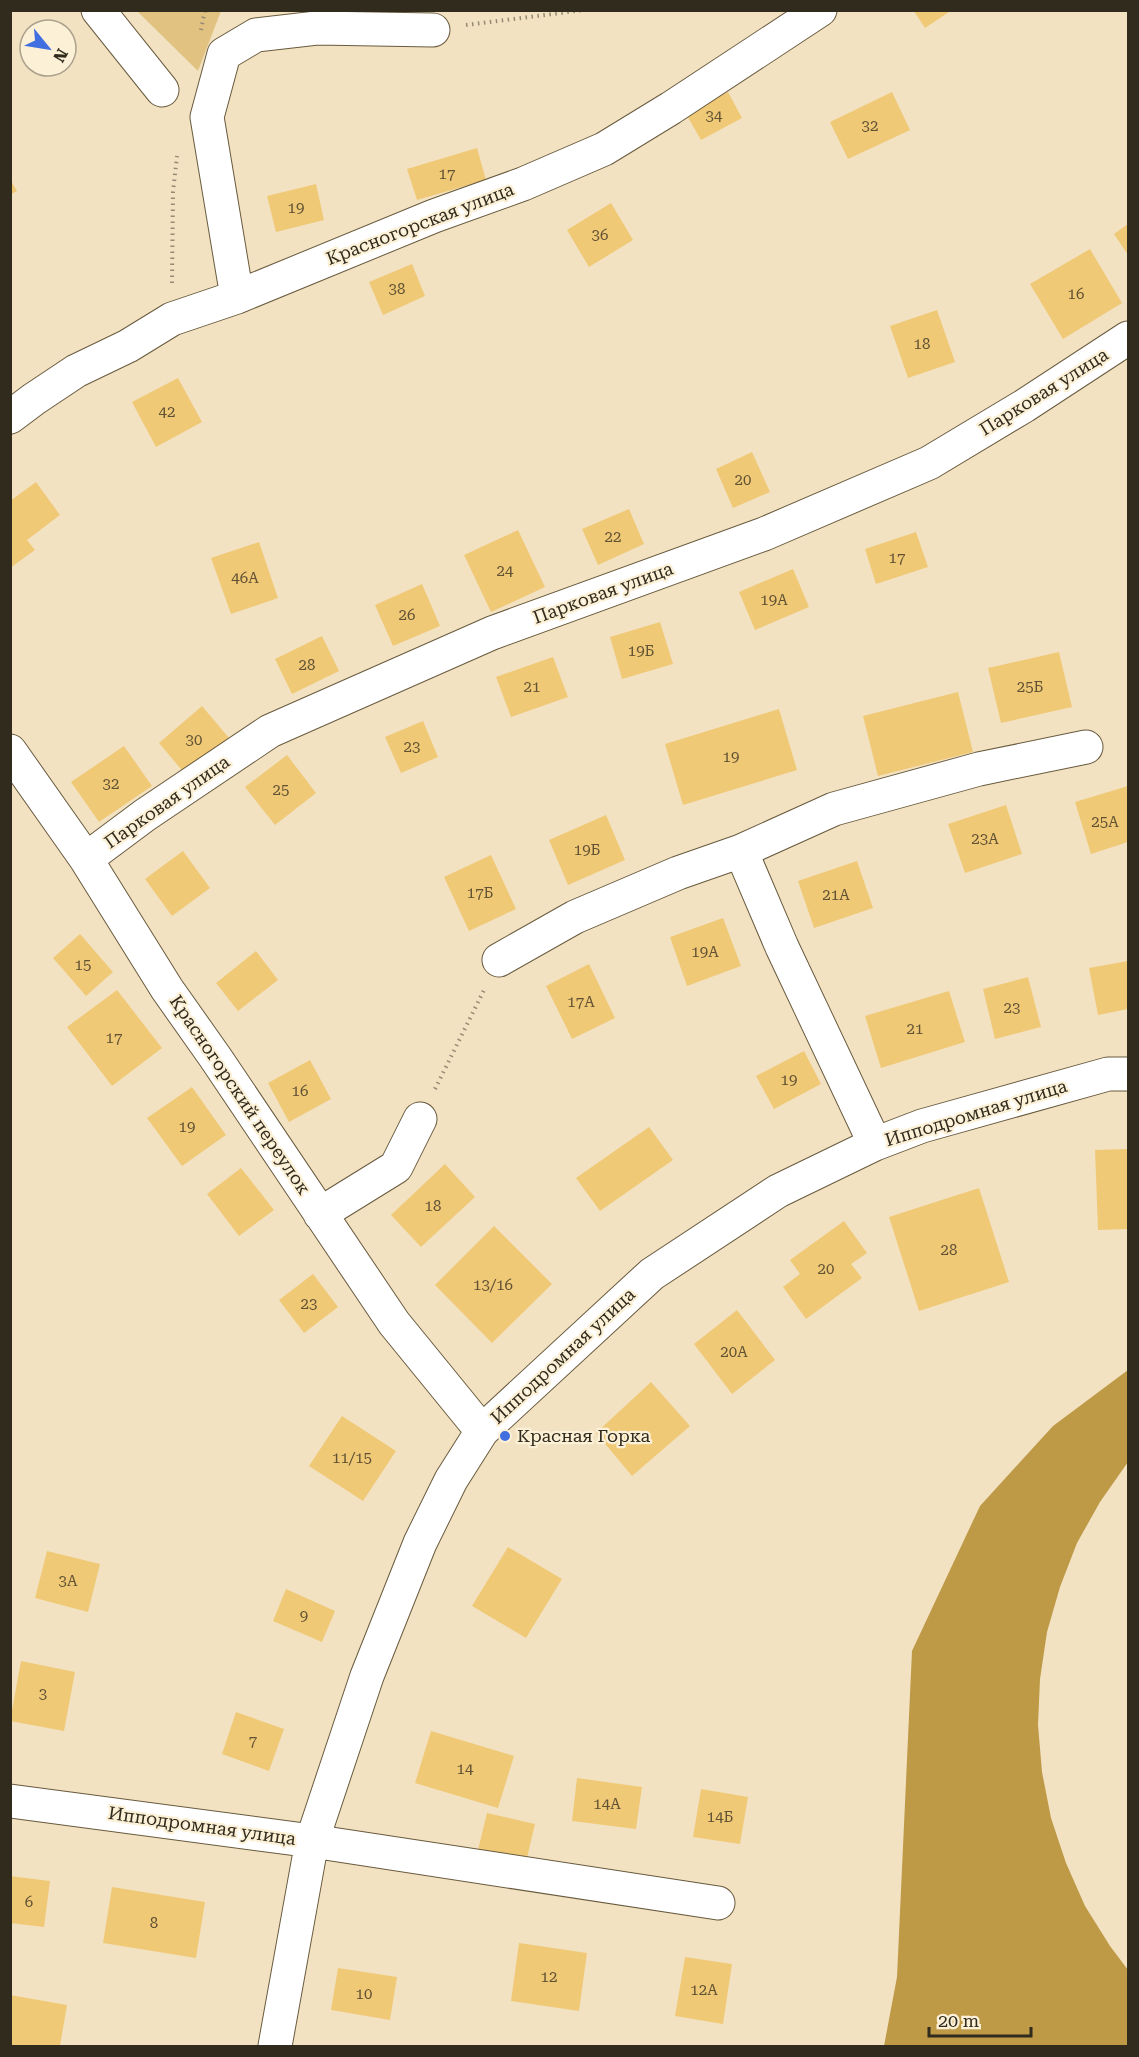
<svg xmlns="http://www.w3.org/2000/svg" width="1139" height="2057" font-family="'Roboto Serif',serif">
	<rect width="100%" height="100%" fill="#f2e2c2"/>
	<path fill="#e1c281" d="M 137,11 L 221,11 L 198,71 Z"/>
	<path fill="#be9946" d="M 1128,1370 L 1128,1462 L 1100,1502 L 1077,1543 L 1060,1587 L 1047,1632 L 1040,1679 L 1038,1725 L 1042,1772 L 1051,1818 L 1066,1863 L 1085,1906 L 1110,1946 L 1128,1970 L 1128,2046 L 884,2046 L 897,1977 L 912,1651 L 980,1506 L 1053,1426 Z"/>
	<path fill="#f0c977" d="M 913,10 L 952,10 L 925,28 Z
		M 728,92 L 742,118 L 701,140 L 686,114 Z
		M 892,92 L 910,130 L 848,159 L 830,122 Z
		M 477,148 L 486,180 L 417,200 L 407,169 Z
		M 10,179 L 17,191 L 10,195 Z
		M 316,184 L 324,220 L 276,232 L 267,196 Z
		M 611,203 L 633,240 L 589,267 L 567,230 Z
		M 1128,224 L 1128,255 L 1114,234 Z
		M 1090,249 L 1122,303 L 1063,339 L 1030,284 Z
		M 412,264 L 425,296 L 383,315 L 369,282 Z
		M 937,310 L 955,362 L 908,378 L 890,326 Z
		M 178,378 L 202,422 L 156,447 L 132,402 Z
		M 752,452 L 770,492 L 733,508 L 716,469 Z
		M 36,482 L 60,515 L 27,540 L 35,550 L 10,568 L 10,501 Z
		M 629,509 L 644,544 L 598,565 L 582,529 Z
		M 518,530 L 545,587 L 491,612 L 464,555 Z
		M 916,532 L 928,567 L 876,584 L 865,549 Z
		M 259,542 L 278,598 L 231,614 L 211,558 Z
		M 793,569 L 809,607 L 755,630 L 739,592 Z
		M 422,584 L 440,626 L 393,646 L 375,605 Z
		M 660,622 L 673,664 L 622,679 L 610,637 Z
		M 322,636 L 339,671 L 292,694 L 275,659 Z
		M 1059,652 L 1072,707 L 1001,723 L 988,668 Z
		M 553,657 L 568,697 L 511,717 L 496,677 Z
		M 958,692 L 973,752 L 878,776 L 863,716 Z
		M 202,706 L 229,738 L 186,775 L 159,743 Z
		M 779,709 L 797,770 L 683,805 L 665,744 Z
		M 423,721 L 438,757 L 401,773 L 385,737 Z
		M 124,746 L 152,786 L 99,822 L 71,782 Z
		M 287,755 L 316,793 L 275,825 L 245,787 Z
		M 1128,786 L 1128,842 L 1091,854 L 1075,802 Z
		M 1006,805 L 1022,854 L 965,873 L 948,824 Z
		M 606,815 L 625,860 L 568,885 L 549,840 Z
		M 183,851 L 210,888 L 172,916 L 145,879 Z
		M 491,855 L 516,909 L 469,931 L 444,877 Z
		M 857,861 L 873,908 L 814,928 L 798,881 Z
		M 723,918 L 741,966 L 687,986 L 670,937 Z
		M 80,934 L 113,972 L 86,996 L 53,958 Z
		M 256,951 L 278,980 L 238,1011 L 216,983 Z
		M 1128,961 L 1128,1009 L 1098,1015 L 1089,968 Z
		M 589,964 L 615,1018 L 572,1039 L 546,986 Z
		M 1028,977 L 1041,1027 L 995,1039 L 983,989 Z
		M 117,990 L 162,1048 L 112,1086 L 67,1027 Z
		M 949,991 L 965,1042 L 881,1068 L 865,1016 Z
		M 804,1051 L 821,1084 L 774,1109 L 756,1076 Z
		M 310,1060 L 331,1099 L 289,1122 L 268,1083 Z
		M 192,1087 L 226,1135 L 182,1166 L 147,1118 Z
		M 649,1127 L 673,1160 L 600,1211 L 576,1178 Z
		M 1128,1149 L 1128,1229 L 1098,1230 L 1095,1150 Z
		M 445,1164 L 475,1197 L 421,1247 L 391,1215 Z
		M 241,1168 L 274,1210 L 239,1236 L 207,1194 Z
		M 979,1188 L 1009,1282 L 919,1311 L 889,1217 Z
		M 844,1221 L 867,1253 L 851,1264 L 862,1278 L 806,1319 L 783,1287 L 800,1274 L 790,1260 Z
		M 494,1226 L 552,1284 L 492,1343 L 435,1285 Z
		M 313,1274 L 338,1307 L 304,1333 L 279,1300 Z
		M 737,1310 L 775,1360 L 732,1394 L 694,1344 Z
		M 651,1382 L 690,1426 L 632,1476 L 596,1433 Z
		M 342,1416 L 396,1451 L 363,1501 L 309,1466 Z
		M 508,1547 L 562,1579 L 526,1638 L 472,1606 Z
		M 47,1551 L 100,1564 L 88,1612 L 35,1598 Z
		M 286,1589 L 335,1611 L 322,1642 L 273,1621 Z
		M 21,1661 L 75,1672 L 64,1731 L 10,1721 Z
		M 236,1712 L 284,1729 L 269,1771 L 222,1754 Z
		M 431,1731 L 514,1756 L 498,1808 L 415,1783 Z
		M 577,1778 L 642,1787 L 636,1829 L 572,1821 Z
		M 701,1789 L 748,1797 L 740,1844 L 693,1837 Z
		M 487,1813 L 535,1824 L 526,1862 L 478,1850 Z
		M 10,1876 L 50,1881 L 44,1927 L 10,1923 Z
		M 112,1887 L 205,1902 L 196,1958 L 103,1943 Z
		M 519,1943 L 587,1953 L 579,2011 L 511,2001 Z
		M 685,1957 L 732,1964 L 723,2024 L 675,2016 Z
		M 338,1968 L 397,1977 L 390,2020 L 331,2010 Z
		M 10,1995 L 67,2005 L 60,2046 L 10,2046 Z"/>
	<g fill="none" stroke-linecap="round" stroke-linejoin="round">
		<defs>
			<path id="minor" d="M 98,10 L 162,90
				M 237,297 L 207,117 L 224,54 L 256,35 L 317,28 L 433,30
				M 10,417 L 34,399 L 76,371 L 128,346 L 172,319 L 237,297 L 434,216 L 523,184 L 604,149 L 671,108 L 820,10
				M 10,751 L 86,859 L 167,989 L 215,1057 L 394,1323 L 482,1431
				M 741,851 L 834,809 L 979,769 L 1086,747
				M 86,859 L 145,815 L 270,731 L 492,633 L 764,534 L 929,463 L 1024,406 L 1128,338
				M 499,960 L 575,917 L 678,873 L 741,851 L 782,947 L 875,1144
				M 320,1214 L 396,1167 L 420,1119
				M 10,1801 L 312,1841 L 718,1903
				M 275,2046 L 312,1841 L 367,1676 L 420,1543 L 451,1480 L 482,1431 L 652,1274 L 778,1191 L 875,1144 L 922,1126 L 1108,1074 L 1128,1074"/>
		</defs>
		<use href="#minor" stroke="#685a3e" stroke-width="35"/>
		<path stroke="#968a74" stroke-width="4" stroke-dasharray="1.5 4.5" stroke-linecap="butt" d="M 466,25 L 584,10
			M 201,30 L 205,10
			M 172,283 L 173,192 L 177,156
			M 435,1089 L 485,988"/>
		<use href="#minor" stroke="#fff" stroke-width="33"/>
	</g>
	<circle fill="#426fe0" stroke="#fcf0d6" stroke-width="2" cx="505" cy="1436" r="6"/>
	<g text-anchor="middle" stroke-width="4.5" stroke-linejoin="round" paint-order="stroke">
		<g font-size="15" fill="#615234">
			<text x="714" y="121">34</text>
			<text x="870" y="131">32</text>
			<text x="447" y="179">17</text>
			<text x="296" y="213">19</text>
			<text x="600" y="240">36</text>
			<text x="397" y="294">38</text>
			<text x="1076" y="299">16</text>
			<text x="922" y="349">18</text>
			<text x="167" y="417">42</text>
			<text x="743" y="485">20</text>
			<text x="613" y="542">22</text>
			<text x="897" y="563">17</text>
			<text x="505" y="576">24</text>
			<text x="245" y="583">46А</text>
			<text x="774" y="605">19А</text>
			<text x="407" y="620">26</text>
			<text x="641" y="656">19Б</text>
			<text x="307" y="670">28</text>
			<text x="532" y="692">21</text>
			<text x="1030" y="692">25Б</text>
			<text x="194" y="745">30</text>
			<text x="412" y="752">23</text>
			<text x="731" y="762">19</text>
			<text x="111" y="789">32</text>
			<text x="281" y="795">25</text>
			<text x="1105" y="827">25А</text>
			<text x="985" y="844">23А</text>
			<text x="587" y="855">19Б</text>
			<text x="480" y="898">17Б</text>
			<text x="836" y="900">21А</text>
			<text x="705" y="957">19А</text>
			<text x="83" y="970">15</text>
			<text x="581" y="1007">17А</text>
			<text x="1012" y="1013">23</text>
			<text x="915" y="1034">21</text>
			<text x="114" y="1043">17</text>
			<text x="789" y="1085">19</text>
			<text x="300" y="1096">16</text>
			<text x="187" y="1132">19</text>
			<text x="433" y="1211">18</text>
			<text x="949" y="1255">28</text>
			<text x="826" y="1274">20</text>
			<text x="493" y="1290">13/16</text>
			<text x="309" y="1309">23</text>
			<text x="734" y="1357">20А</text>
			<text x="352" y="1463">11/15</text>
			<text x="68" y="1586">3А</text>
			<text x="304" y="1621">9</text>
			<text x="43" y="1699">3</text>
			<text x="253" y="1746">7</text>
			<text x="465" y="1774">14</text>
			<text x="607" y="1809">14А</text>
			<text x="720" y="1822">14Б</text>
			<text x="29" y="1907">6</text>
			<text x="154" y="1928">8</text>
			<text x="549" y="1982">12</text>
			<text x="704" y="1995">12А</text>
			<text x="364" y="1999">10</text>
		</g>
		<g font-size="18" fill="#312b1e" stroke="#fcf0d6">
			<text transform="translate(420 224) rotate(-21)" y="6">Красногорская улица</text>
			<text transform="translate(1044 392) rotate(-32)" y="6">Парковая улица</text>
			<text transform="translate(603 593) rotate(-20)" y="6">Парковая улица</text>
			<text transform="translate(167 802) rotate(-35)" y="6">Парковая улица</text>
			<text transform="translate(240 1095) rotate(56)" y="6">Красногорский переулок</text>
			<text transform="translate(976 1113) rotate(-17)" y="6">Ипподромная улица</text>
			<text transform="translate(563 1356) rotate(-43)" y="6">Ипподромная улица</text>
			<text transform="translate(202 1826) rotate(8)" y="6">Ипподромная улица</text>
		</g>
		<g font-size="18" fill="#312b1e" stroke="#fcf0d6" text-anchor="start">
			<text x="517" y="1442">Красная Горка</text>
		</g>
	</g>
	<rect width="1139" height="2057" fill="none" stroke="#312b1e" stroke-width="24"/>
	<g transform="translate(48 48) rotate(120)"><circle r="28" fill="#fcf0d6" stroke="#aba18c" stroke-width="1.5"/>
	<path d="M0-4.5L10 22L0 15L-10 22Z" fill="#426fe0"/>
	<text y="-9" font-size="16" font-weight="bold" text-anchor="middle" fill="#312b1e">N</text>
	</g>
	<path d="M929 2027v9h102v-9" fill="none" stroke="#312b1e" stroke-width="3"/>
	<text x="938" y="2027" font-size="18" fill="#312b1e" stroke="#fcf0d6" stroke-width="4.5" paint-order="stroke">20 m</text>
</svg>
